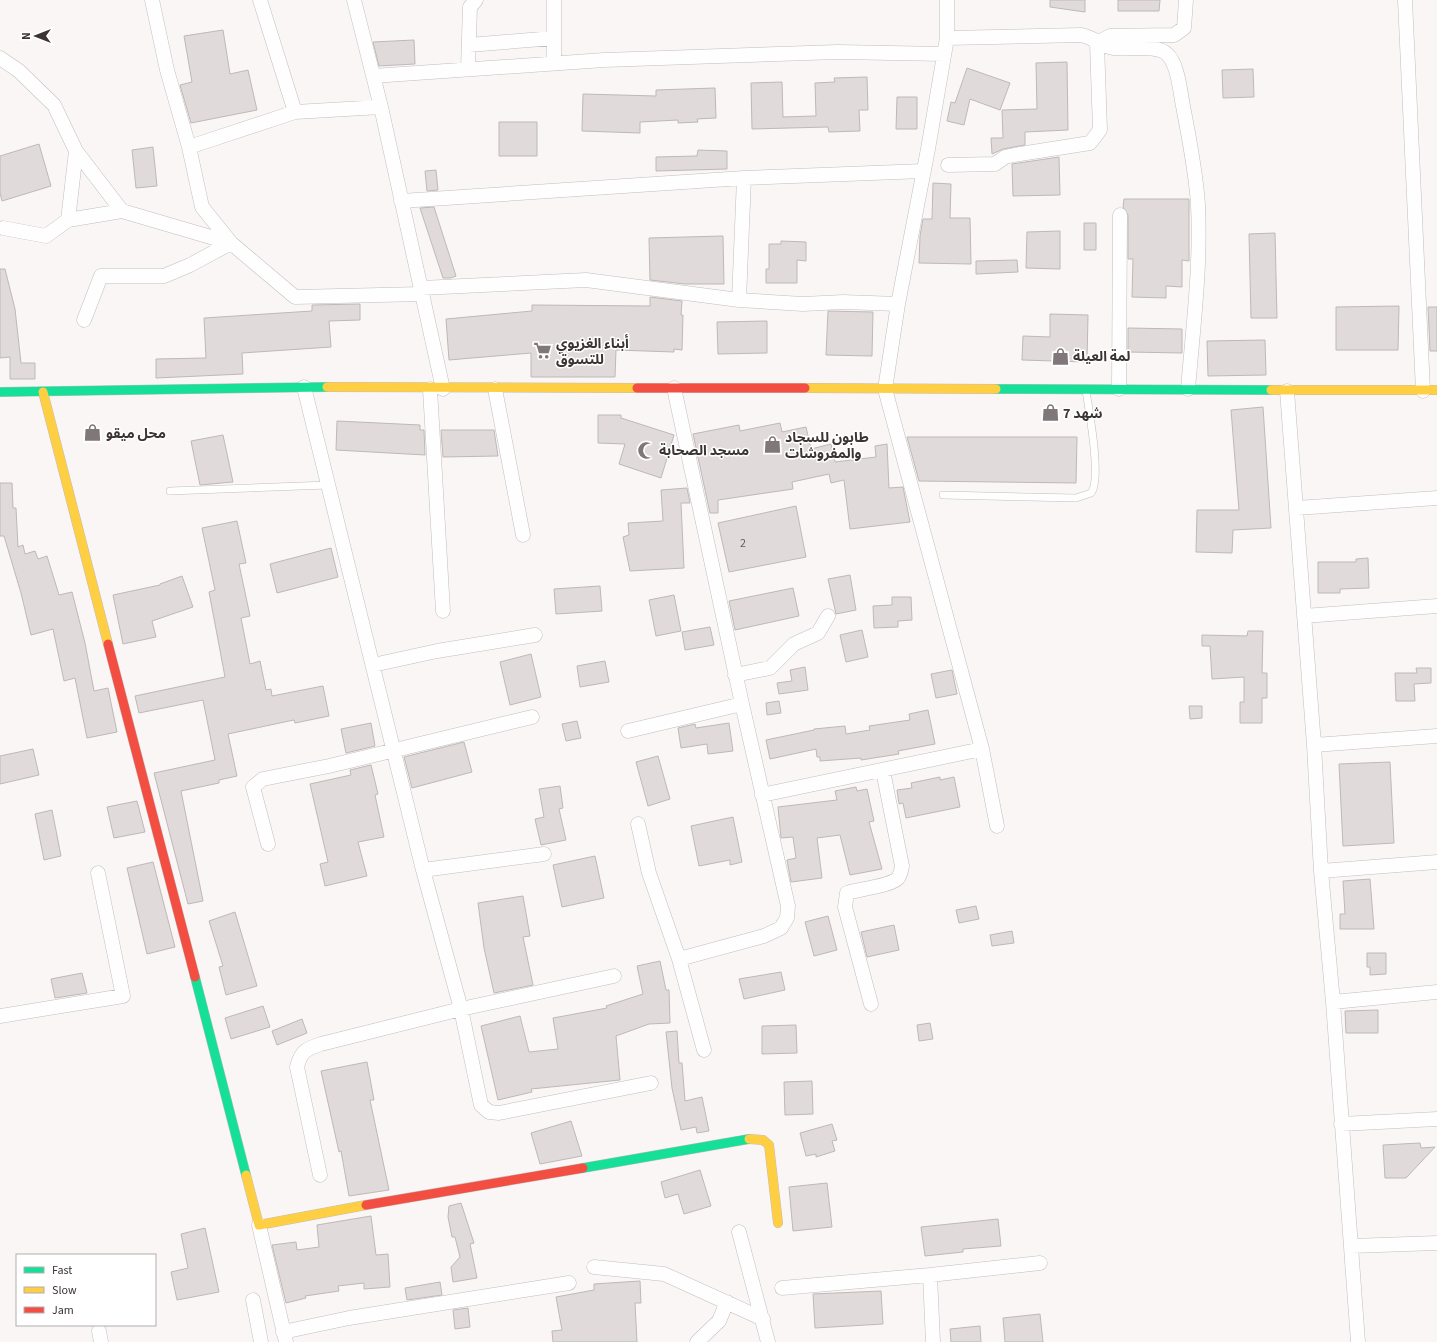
<svg xmlns="http://www.w3.org/2000/svg" width="1437" height="1342" font-family="'Source Sans 3','Noto Sans Arabic',sans-serif">
	<rect width="100%" height="100%" fill="#fbf6f6"/>
	<path fill="#e1dada" stroke="#beb8b8" d="M 1050,0 L 1085,0 L 1085,12 L 1050,7 Z
		M 1118,0 L 1160,0 L 1159,11 L 1118,11 Z
		M 223,30 L 230,74 L 248,70 L 257,110 L 191,123 L 180,85 L 192,82 L 184,36 Z
		M 414,40 L 415,64 L 379,66 L 373,42 Z
		M 1067,62 L 1068,130 L 1025,132 L 1025,145 L 1003,149 L 992,154 L 991,138 L 1003,138 L 1002,110 L 1037,109 L 1036,63 Z
		M 967,68 L 1010,83 L 1000,110 L 970,99 L 964,125 L 947,121 L 951,102 L 955,103 Z
		M 1253,69 L 1254,97 L 1223,98 L 1222,70 Z
		M 867,77 L 868,110 L 859,110 L 860,131 L 829,132 L 828,127 L 752,129 L 751,83 L 782,82 L 783,117 L 814,116 L 816,116 L 815,83 L 835,82 L 834,78 Z
		M 715,88 L 716,118 L 697,119 L 698,122 L 678,123 L 678,120 L 640,122 L 640,133 L 582,131 L 583,94 L 656,96 L 656,90 Z
		M 897,97 L 917,97 L 917,129 L 896,129 Z
		M 499,122 L 537,122 L 537,156 L 499,156 Z
		M 39,144 L 51,186 L 2,201 L 0,193 L 0,156 Z
		M 153,147 L 157,186 L 136,188 L 132,150 Z
		M 698,150 L 727,151 L 727,169 L 656,171 L 656,157 L 697,156 Z
		M 1059,157 L 1060,195 L 1013,196 L 1012,164 Z
		M 436,170 L 438,190 L 427,191 L 425,171 Z
		M 933,183 L 951,184 L 950,218 L 970,218 L 971,264 L 919,263 L 920,236 L 923,219 L 932,219 Z
		M 1124,199 L 1189,199 L 1189,261 L 1182,260 L 1182,287 L 1166,286 L 1166,298 L 1132,297 L 1133,259 L 1128,259 L 1128,215 L 1123,207 Z
		M 434,207 L 456,276 L 451,278 L 443,278 L 420,208 Z
		M 1084,223 L 1096,223 L 1096,250 L 1084,250 Z
		M 1060,231 L 1060,269 L 1026,268 L 1027,232 Z
		M 1275,233 L 1277,318 L 1251,318 L 1249,234 Z
		M 723,236 L 724,284 L 685,284 L 650,280 L 649,238 Z
		M 781,241 L 806,242 L 806,261 L 797,260 L 797,283 L 766,283 L 766,269 L 769,269 L 769,244 L 781,244 Z
		M 1017,260 L 1018,272 L 976,274 L 976,261 Z
		M 0,269 L 5,269 L 15,309 L 21,363 L 35,363 L 35,379 L 10,379 L 10,357 L 0,358 Z
		M 650,297 L 682,301 L 681,315 L 683,315 L 682,350 L 674,349 L 674,352 L 616,350 L 615,377 L 531,377 L 531,353 L 449,360 L 446,319 L 532,311 L 532,305 L 650,306 Z
		M 360,304 L 360,320 L 329,321 L 331,347 L 242,353 L 243,374 L 156,378 L 156,359 L 206,358 L 204,318 L 312,311 L 312,305 Z
		M 1399,306 L 1398,350 L 1336,350 L 1336,307 Z
		M 1428,307 L 1437,307 L 1437,351 L 1430,351 Z
		M 828,311 L 873,312 L 872,356 L 826,355 Z
		M 1050,314 L 1088,315 L 1087,362 L 1022,360 L 1023,336 L 1050,337 Z
		M 767,321 L 767,353 L 718,354 L 717,322 Z
		M 1128,328 L 1182,329 L 1182,353 L 1128,352 Z
		M 1265,340 L 1266,375 L 1208,376 L 1207,341 Z
		M 1263,407 L 1271,528 L 1233,530 L 1232,553 L 1196,552 L 1197,510 L 1239,510 L 1231,410 Z
		M 598,415 L 621,415 L 621,418 L 674,435 L 661,478 L 619,464 L 625,444 L 598,443 Z
		M 337,421 L 420,425 L 420,430 L 424,430 L 425,455 L 336,450 Z
		M 780,423 L 782,432 L 806,427 L 811,449 L 831,444 L 835,462 L 876,457 L 875,446 L 887,444 L 889,488 L 903,487 L 910,522 L 850,529 L 844,480 L 831,483 L 829,474 L 792,482 L 793,489 L 718,500 L 718,513 L 710,513 L 693,434 L 739,425 L 740,431 Z
		M 441,430 L 494,430 L 498,456 L 443,457 Z
		M 223,435 L 233,482 L 200,485 L 191,441 Z
		M 907,437 L 1077,437 L 1076,483 L 919,481 Z
		M 0,483 L 12,483 L 13,508 L 16,508 L 18,547 L 23,545 L 25,554 L 35,551 L 38,559 L 47,556 L 59,595 L 72,592 L 85,643 L 94,691 L 108,688 L 117,732 L 87,738 L 75,678 L 64,681 L 53,629 L 31,635 L 21,593 L 4,536 L 0,536 Z
		M 687,488 L 690,503 L 681,503 L 684,568 L 630,571 L 623,537 L 629,535 L 628,523 L 663,521 L 661,490 Z
		M 796,506 L 806,557 L 729,572 L 718,523 Z
		M 237,521 L 246,563 L 239,564 L 250,616 L 241,618 L 250,664 L 260,661 L 266,690 L 271,689 L 272,696 L 323,686 L 329,716 L 295,723 L 294,720 L 228,734 L 237,776 L 219,780 L 219,783 L 181,791 L 203,901 L 188,904 L 154,773 L 215,760 L 203,700 L 139,713 L 135,696 L 225,677 L 209,592 L 215,590 L 202,528 Z
		M 331,548 L 338,577 L 277,593 L 270,564 Z
		M 1368,558 L 1369,588 L 1340,589 L 1340,593 L 1318,593 L 1318,562 L 1356,562 L 1356,559 Z
		M 850,575 L 856,610 L 836,614 L 828,579 Z
		M 182,576 L 193,607 L 152,621 L 156,637 L 123,644 L 113,595 L 160,585 L 160,584 Z
		M 600,586 L 602,611 L 556,614 L 554,589 Z
		M 793,588 L 799,616 L 735,630 L 729,601 Z
		M 674,595 L 681,631 L 656,636 L 649,600 Z
		M 892,597 L 911,597 L 912,620 L 898,621 L 898,627 L 874,628 L 873,606 L 892,605 Z
		M 710,627 L 714,645 L 685,650 L 682,632 Z
		M 862,630 L 868,657 L 846,662 L 840,635 Z
		M 1248,631 L 1263,631 L 1262,673 L 1267,673 L 1267,698 L 1262,698 L 1262,723 L 1240,723 L 1240,702 L 1244,702 L 1244,677 L 1212,679 L 1210,646 L 1202,646 L 1202,635 L 1247,636 Z
		M 531,654 L 541,697 L 510,705 L 500,662 Z
		M 605,661 L 609,682 L 580,687 L 577,666 Z
		M 805,667 L 808,690 L 779,694 L 777,683 L 792,681 L 790,670 Z
		M 1416,668 L 1431,668 L 1431,683 L 1414,684 L 1415,701 L 1396,701 L 1395,673 L 1417,673 Z
		M 952,670 L 957,694 L 936,698 L 931,674 Z
		M 779,701 L 781,713 L 767,715 L 766,703 Z
		M 1189,706 L 1202,706 L 1202,718 L 1190,719 Z
		M 928,710 L 935,744 L 898,751 L 899,754 L 861,760 L 861,758 L 820,761 L 820,757 L 817,757 L 816,749 L 770,759 L 766,740 L 814,730 L 814,729 L 845,726 L 846,734 L 870,730 L 869,726 L 910,720 L 909,714 Z
		M 577,721 L 581,738 L 566,741 L 562,724 Z
		M 371,723 L 375,746 L 346,753 L 341,729 Z
		M 729,723 L 733,751 L 708,754 L 707,744 L 681,748 L 678,728 L 695,724 L 696,728 Z
		M 464,742 L 472,772 L 412,788 L 404,757 Z
		M 33,749 L 39,775 L 0,784 L 0,756 Z
		M 658,756 L 670,799 L 648,806 L 636,762 Z
		M 1390,762 L 1394,843 L 1343,846 L 1339,764 Z
		M 371,765 L 378,794 L 375,795 L 384,837 L 358,842 L 367,876 L 325,886 L 320,864 L 328,862 L 310,784 L 351,775 L 350,770 Z
		M 940,777 L 940,780 L 954,777 L 960,807 L 906,818 L 903,803 L 899,804 L 897,790 L 912,788 L 911,783 Z
		M 560,786 L 563,808 L 559,809 L 566,840 L 541,845 L 535,819 L 544,817 L 539,789 Z
		M 856,787 L 857,791 L 867,789 L 874,821 L 869,822 L 882,869 L 850,875 L 840,835 L 817,838 L 822,878 L 791,882 L 787,860 L 796,858 L 793,837 L 781,838 L 778,807 L 837,800 L 835,791 Z
		M 137,801 L 145,832 L 114,838 L 107,807 Z
		M 52,810 L 61,856 L 44,860 L 35,814 Z
		M 733,817 L 742,862 L 730,865 L 730,860 L 699,866 L 691,826 Z
		M 595,856 L 604,898 L 562,907 L 553,865 Z
		M 153,862 L 175,947 L 147,954 L 127,868 Z
		M 1370,879 L 1374,929 L 1340,929 L 1340,914 L 1345,914 L 1343,881 Z
		M 523,896 L 530,936 L 523,937 L 533,985 L 494,993 L 484,948 L 478,903 Z
		M 976,906 L 979,919 L 959,923 L 956,910 Z
		M 235,912 L 257,986 L 226,995 L 219,967 L 223,966 L 209,921 Z
		M 828,916 L 837,950 L 814,956 L 805,922 Z
		M 894,925 L 899,950 L 867,957 L 861,932 Z
		M 1012,931 L 1014,943 L 992,946 L 990,935 Z
		M 1367,953 L 1386,953 L 1386,974 L 1370,975 L 1370,967 L 1367,967 Z
		M 660,961 L 666,990 L 669,990 L 670,1023 L 649,1024 L 616,1036 L 620,1080 L 531,1089 L 532,1092 L 498,1100 L 481,1026 L 520,1016 L 529,1052 L 558,1049 L 553,1018 L 607,1008 L 606,1006 L 643,994 L 637,966 Z
		M 781,972 L 785,990 L 744,999 L 739,979 Z
		M 82,973 L 87,993 L 55,998 L 51,979 Z
		M 263,1006 L 270,1027 L 231,1039 L 225,1018 Z
		M 1378,1010 L 1378,1033 L 1346,1033 L 1345,1011 Z
		M 302,1019 L 307,1033 L 277,1045 L 272,1031 Z
		M 930,1023 L 933,1039 L 919,1041 L 917,1025 Z
		M 796,1025 L 797,1053 L 762,1054 L 762,1026 Z
		M 677,1031 L 679,1063 L 682,1063 L 685,1101 L 702,1097 L 709,1131 L 697,1133 L 696,1127 L 681,1130 L 672,1088 L 666,1032 Z
		M 367,1062 L 374,1100 L 370,1100 L 389,1190 L 349,1196 L 341,1151 L 339,1152 L 321,1071 Z
		M 812,1081 L 813,1114 L 785,1115 L 784,1082 Z
		M 571,1121 L 582,1156 L 540,1164 L 531,1133 Z
		M 832,1124 L 837,1140 L 832,1141 L 835,1151 L 816,1157 L 816,1154 L 806,1156 L 800,1133 Z
		M 1420,1143 L 1421,1148 L 1435,1147 L 1406,1178 L 1385,1178 L 1383,1145 Z
		M 700,1170 L 711,1206 L 684,1214 L 678,1194 L 665,1198 L 661,1182 Z
		M 827,1183 L 832,1227 L 793,1231 L 789,1187 Z
		M 461,1203 L 474,1243 L 470,1244 L 477,1278 L 453,1282 L 451,1267 L 460,1257 L 455,1237 L 452,1237 L 448,1217 L 449,1206 Z
		M 371,1216 L 376,1255 L 388,1254 L 390,1287 L 364,1289 L 364,1283 L 338,1286 L 339,1291 L 305,1296 L 306,1298 L 286,1303 L 272,1245 L 296,1242 L 297,1250 L 319,1247 L 317,1225 Z
		M 998,1219 L 1001,1246 L 963,1249 L 963,1252 L 925,1256 L 921,1227 Z
		M 205,1228 L 219,1292 L 177,1300 L 171,1272 L 188,1268 L 181,1234 Z
		M 640,1281 L 641,1303 L 635,1303 L 637,1342 L 553,1342 L 552,1331 L 562,1330 L 556,1297 L 594,1290 L 594,1284 Z
		M 440,1282 L 442,1295 L 407,1300 L 405,1288 Z
		M 881,1291 L 883,1324 L 815,1328 L 813,1294 Z
		M 468,1308 L 470,1327 L 455,1329 L 453,1310 Z
		M 1040,1314 L 1043,1342 L 1005,1342 L 1003,1318 Z
		M 980,1326 L 981,1342 L 951,1342 L 950,1329 Z"/>
	<g fill="none" stroke-linecap="round" stroke-linejoin="round">
		<defs>
			<path id="lane" d="M 170,491 L 328,485
				M 943,495 L 1076,498 L 1091,493 C 1102,480 1089,410 1086,391"/>
			<path id="street" d="M 152,0 L 167,70 L 189,147 L 202,207 L 231,243 L 295,297 L 422,294
				M 260,0 L 295,112
				M 354,0 L 381,107 L 443,389
				M 554,0 L 554,63
				M 947,0 L 947,38 L 928,149 L 898,304 L 885,389 L 982,749 L 997,826
				M 1405,0 L 1423,391
				M 947,38 L 1081,35 C 1094,37 1101,47 1114,48 C 1128,50 1157,44 1167,54 C 1178,64 1180,91 1183,106 C 1189,138 1196,172 1198,205 C 1201,266 1193,328 1188,389
				M 469,45 L 554,38
				M 0,58 L 19,71 L 54,105 L 76,151 L 122,211 L 231,243 L 190,265 L 164,276 L 101,276 L 84,320
				M 468,69 L 470,7 L 476,0
				M 373,76 L 604,60 L 838,52 L 944,54
				M 189,147 L 295,112 L 381,107
				M 948,165 L 995,164 L 1005,157 L 1014,155 L 1090,143 L 1100,130 L 1097,43 L 1110,36 L 1174,35 L 1184,28 L 1186,0
				M 401,201 L 744,178 L 924,171
				M 68,220 L 76,151
				M 3,228 L 46,236 L 68,220 L 122,211
				M 421,288 L 586,280 L 739,300 L 803,304 L 843,302 L 898,304
				M 739,300 L 744,178
				M 304,387 L 423,870 L 461,1009 L 481,1105 L 489,1112 L 499,1113 L 651,1083
				M 674,388 L 742,704 L 788,906 L 787,918 L 781,928 L 764,936 L 679,959 L 704,1050
				M 430,389 L 443,611
				M 495,389 L 523,535
				M 1119,389 L 1120,215
				M 1287,391 L 1314,745 L 1321,871 L 1333,1002 L 1358,1342
				M 1297,508 L 1437,498
				M 1304,616 L 1437,606
				M 373,665 L 437,651 L 535,635
				M 735,675 L 770,668 L 794,644 L 818,633 L 828,616
				M 628,731 L 742,704
				M 1314,745 L 1437,736
				M 762,795 L 982,749
				M 638,824 L 649,873 L 679,959
				M 268,844 L 253,787 L 263,779 L 329,766 L 532,717
				M 423,870 L 544,854
				M 1321,871 L 1437,862
				M 1333,1002 L 1437,992
				M 871,1004 L 845,907 L 847,893 C 859,889 891,886 898,878 C 901,874 901,871 902,866 L 883,771
				M 0,1016 L 123,996 L 98,873
				M 1341,1124 L 1437,1119
				M 320,1175 L 297,1067 C 301,1051 306,1049 321,1044 L 461,1009 L 614,976
				M 259,1225 L 286,1342
				M 739,1232 L 768,1342
				M 1351,1246 L 1437,1243
				M 594,1267 L 664,1274 L 763,1319
				M 930,1275 L 1040,1263
				M 782,1288 L 930,1275 L 933,1342
				M 253,1300 L 261,1342
				M 99,1331 L 101,1342
				M 283,1332 L 349,1318 L 569,1283
				M 697,1342 L 719,1321 L 727,1302"/>
			<path id="fast" d="M 996,389 L 1271,390
				M 0,392 L 327,387
				M 195,977 L 246,1175
				M 583,1168 L 749,1139"/>
			<path id="slow" d="M 327,387 L 637,388
				M 805,388 L 996,389
				M 1271,390 L 1437,390
				M 43,392 L 108,644
				M 749,1139 L 763,1140 L 769,1145 L 778,1223
				M 246,1175 L 259,1225 L 366,1205"/>
			<path id="jam" d="M 637,388 L 805,388
				M 108,644 L 195,977
				M 366,1205 L 583,1168"/>
		</defs>
		<use href="#lane" stroke="#c3bdbe" stroke-width="8"/>
		<use href="#street" stroke="#c3bdbe" stroke-width="15"/>
		<use href="#fast" stroke="#c3bdbe" stroke-width="10"/>
		<use href="#slow" stroke="#c3bdbe" stroke-width="10"/>
		<use href="#jam" stroke="#c3bdbe" stroke-width="10"/>
		<use href="#lane" stroke="#fefefe" stroke-width="7"/>
		<use href="#street" stroke="#fefefe" stroke-width="14"/>
		<use href="#fast" stroke="#16e098" stroke-width="9"/>
		<use href="#slow" stroke="#ffcf43" stroke-width="9"/>
		<use href="#jam" stroke="#f24e42" stroke-width="9"/>
	</g>
	<defs>
		<symbol id="supermarket-bare" viewBox="-9 -9 18 18"><path d="M-6-5.5h2.5l.6 2H6L4.5 2H-2.5L-4.4-4H-6ZM-1.5 3.2a1.3 1.3 0 1 0 .1 0ZM3 3.2a1.3 1.3 0 1 0 .1 0Z" fill="#7f7779" stroke="#fff" stroke-width="2.5" paint-order="stroke"/></symbol>
		<symbol id="shop-bare" viewBox="-9 -9 18 18"><path d="M-5-2.5h2.3a2.7 3.5 0 0 1 5.4 0H5L5.5 6h-11ZM-1.5-2.5h3a1.5 2.3 0 0 0-3 0Z" fill="#7f7779" stroke="#fff" stroke-width="2.5" paint-order="stroke"/></symbol>
		<symbol id="mosque-bare" viewBox="-9 -9 18 18"><path d="M3.5-4.9A6 6 0 1 0 3.5 4.9A5 5 0 1 1 3.5-4.9Z" fill="#7f7779" stroke="#fff" stroke-width="2.5" paint-order="stroke"/></symbol>
	</defs>
	<g fill-rule="evenodd">
		<use href="#supermarket-bare" x="530" y="338" width="25" height="25"/>
		<use href="#shop-bare" x="1048" y="344" width="25" height="25"/>
		<use href="#shop-bare" x="1038" y="400" width="25" height="25"/>
		<use href="#shop-bare" x="80" y="420" width="25" height="25"/>
		<use href="#shop-bare" x="760" y="432" width="25" height="25"/>
		<use href="#mosque-bare" x="634" y="438" width="25" height="25"/>
	</g>
	<g text-anchor="middle" stroke-width="3" stroke-linejoin="round" paint-order="stroke">
		<g font-size="12" fill="#655d5e">
			<text x="743" y="547">2</text>
		</g>
		<g font-size="14" font-weight="bold" fill="#3c3335" stroke="#fff" text-anchor="start">
			<text x="556" y="348">أبناء الغزيوي<tspan x="556" dy="16">للتسوق</tspan></text>
			<text x="1073" y="361">لمة العيلة</text>
			<text x="1063" y="418">شهد 7</text>
			<text x="106" y="438">محل ميقو</text>
			<text x="785" y="442">طابون للسجاد<tspan x="785" dy="16">والمفروشات</tspan></text>
			<text x="659" y="455">مسجد الصحابة</text>
		</g>
	</g>
	<rect x="16" y="1254" width="140" height="72" fill="#ffffff" stroke="#b1adae"/>
	<rect x="24" y="1267" width="20" height="6" fill="#16e098" stroke="#b1adae"/>
	<text x="52" y="1274" font-size="12" fill="#3c3335">Fast</text>
	<rect x="24" y="1287" width="20" height="6" fill="#ffcf43" stroke="#b1adae"/>
	<text x="52" y="1294" font-size="12" fill="#3c3335">Slow</text>
	<rect x="24" y="1307" width="20" height="6" fill="#f24e42" stroke="#b1adae"/>
	<text x="52" y="1314" font-size="12" fill="#3c3335">Jam</text>
	<g transform="translate(36 36) rotate(270)" stroke="#ffffff" stroke-width="3" paint-order="stroke">
	<path d="M0-3L7 15L0 10L-7 15Z" fill="#3c3335"/>
	<text y="-6" font-size="11" font-weight="bold" text-anchor="middle" fill="#3c3335">N</text>
	</g>
</svg>
